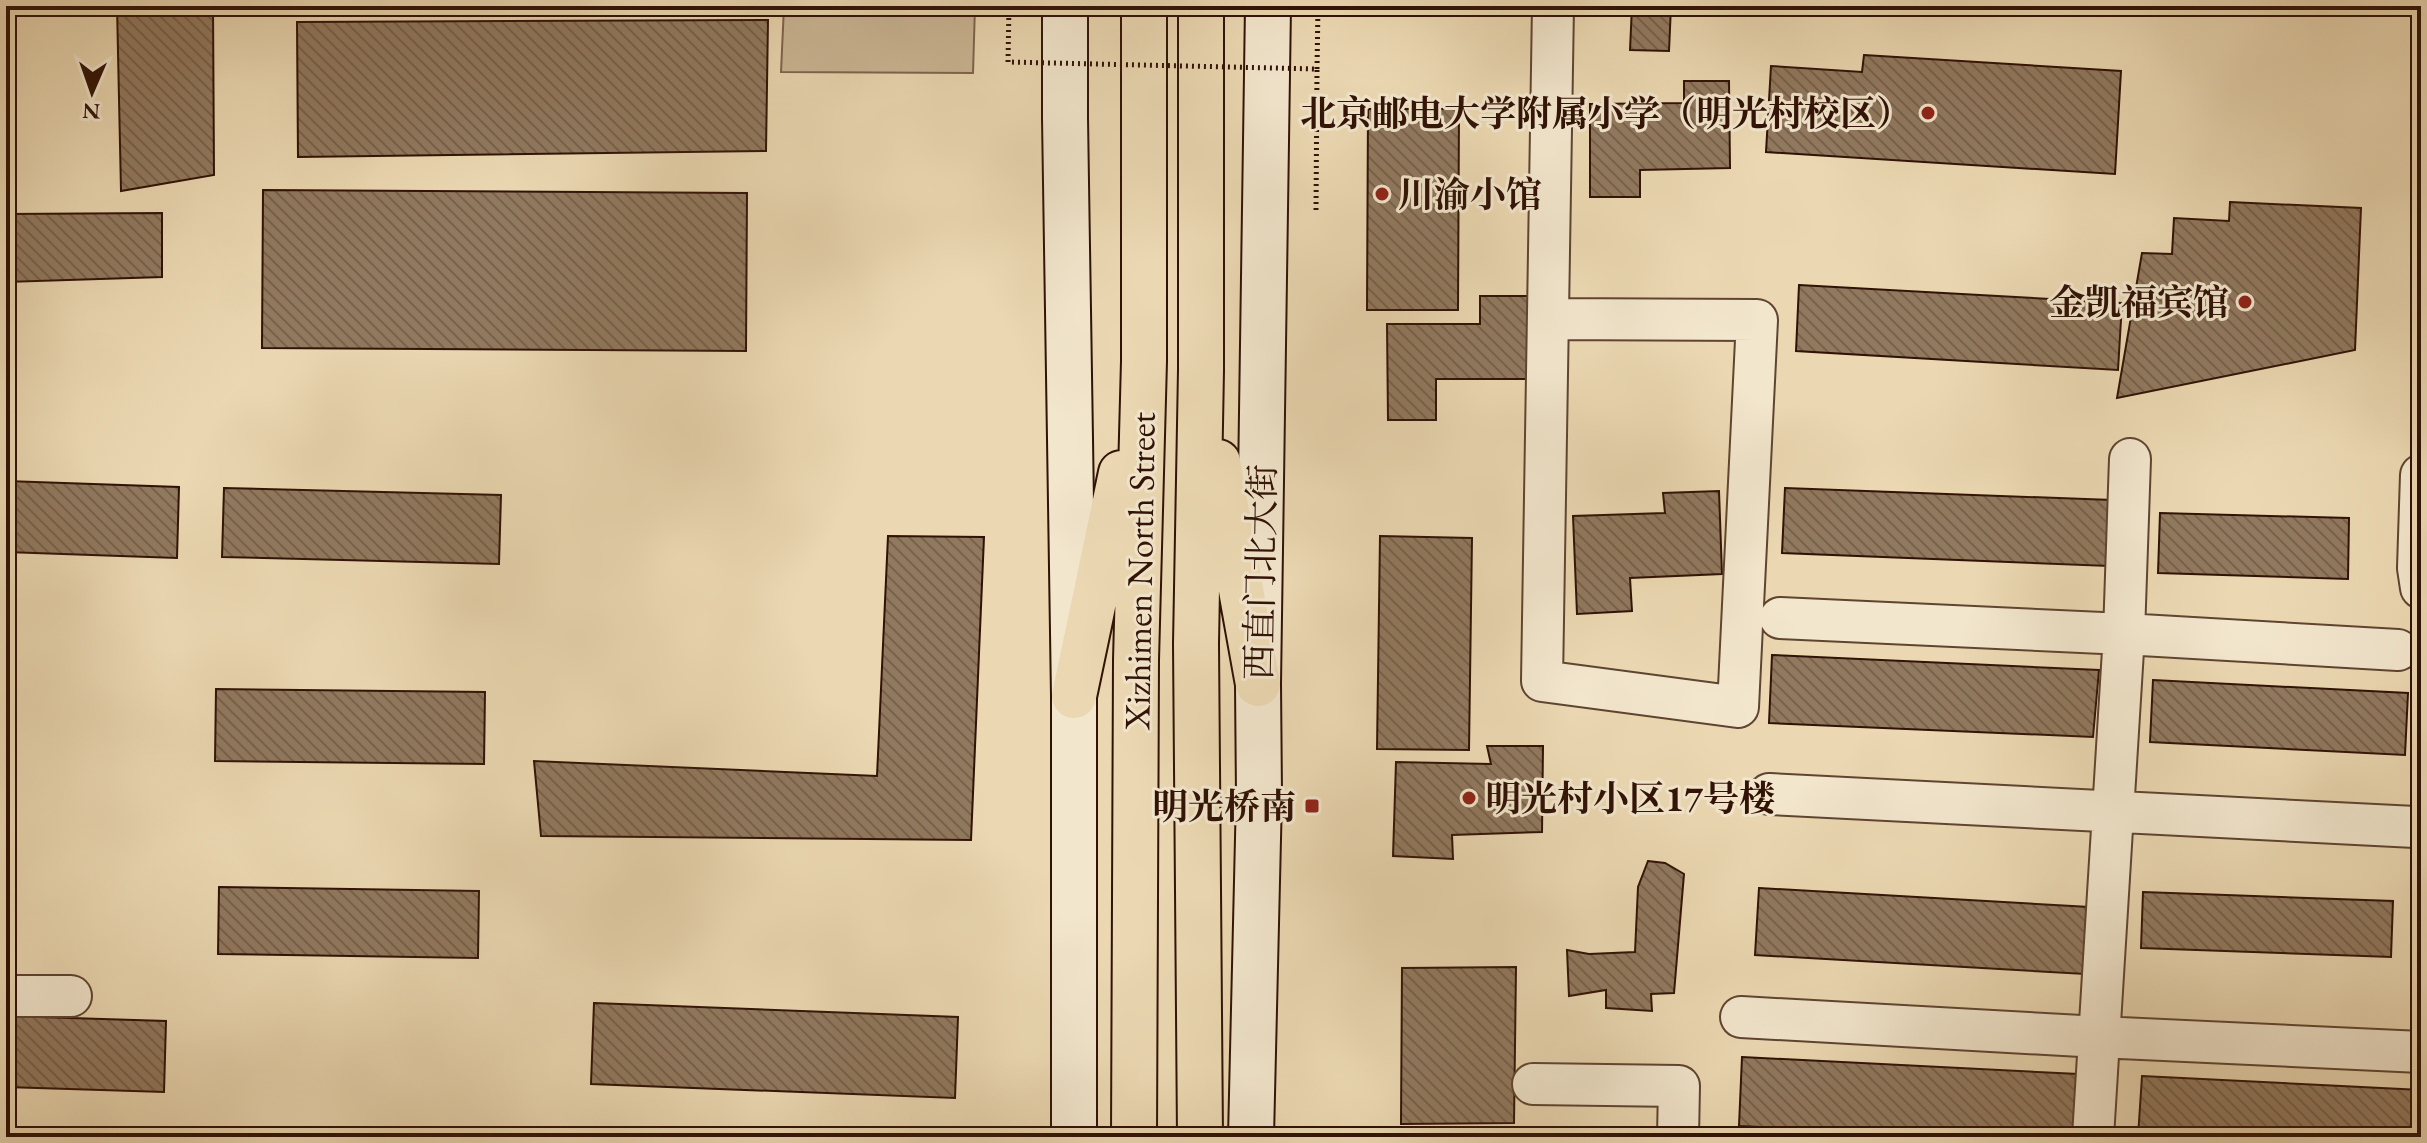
<svg xmlns="http://www.w3.org/2000/svg" width="2427" height="1143" font-family="'EB Garamond','Noto Serif SC',serif">
	<defs>
		<pattern id="building-back-hatch" width="6" height="6" patternUnits="userSpaceOnUse" patternTransform="scale(2)"><rect width="6" height="6" fill="#91795f"/><path d="M-1 5l2 2M0 0l6 6M5-1l2 2" fill="none" stroke="#77624c"/></pattern>
	</defs>
	<rect width="100%" height="100%" fill="#ebd8b2"/>
	<filter id="stains"><feTurbulence type="fractalNoise" baseFrequency=".0025" numOctaves="4"/><feColorMatrix values="0 0 0 0 .2 0 0 0 0 .09 0 0 0 0 .02 0 0 0 .5 -.17"/></filter>
	<radialGradient id="worn" r=".72"><stop offset=".6" stop-color="#630" stop-opacity="0"/><stop offset="1" stop-color="#630" stop-opacity=".3"/></radialGradient>
	<path fill="#cbb695" stroke="#7e644e" stroke-width="2" d="M 784,6 L 975,6 L 973,73 L 781,72 Z"/>
	<path fill="url(#building-back-hatch)" stroke="#301206" stroke-width="2" d="M 117,6 L 213,6 L 214,175 L 121,191 Z
		M 1632,6 L 1671,6 L 1669,51 L 1630,50 Z
		M 768,20 L 766,151 L 298,157 L 297,22 Z
		M 1864,55 L 2121,71 L 2115,174 L 1766,152 L 1771,66 L 1862,72 Z
		M 1684,81 L 1729,81 L 1730,168 L 1640,170 L 1640,197 L 1590,197 L 1590,104 L 1684,103 Z
		M 1368,109 L 1459,109 L 1458,310 L 1367,310 Z
		M 263,190 L 747,193 L 746,351 L 262,348 Z
		M 2230,202 L 2361,208 L 2355,350 L 2117,398 L 2142,253 L 2172,254 L 2174,218 L 2229,221 Z
		M 162,213 L 162,277 L 6,282 L 6,214 Z
		M 1799,285 L 2122,303 L 2118,370 L 1796,351 Z
		M 1480,296 L 1537,296 L 1538,379 L 1436,379 L 1436,420 L 1388,420 L 1387,324 L 1480,324 Z
		M 6,481 L 179,487 L 177,558 L 6,552 Z
		M 224,488 L 501,495 L 499,564 L 222,557 Z
		M 1785,488 L 2112,500 L 2109,566 L 1782,553 Z
		M 1719,491 L 1722,574 L 1630,578 L 1632,611 L 1577,614 L 1573,516 L 1665,513 L 1663,493 Z
		M 2160,513 L 2349,518 L 2348,579 L 2158,573 Z
		M 888,536 L 984,537 L 971,840 L 541,836 L 534,761 L 877,776 Z
		M 1380,536 L 1472,538 L 1469,750 L 1377,749 Z
		M 1772,655 L 2099,670 L 2093,737 L 1769,723 Z
		M 2153,680 L 2408,693 L 2405,755 L 2150,742 Z
		M 216,689 L 485,692 L 484,764 L 215,761 Z
		M 1487,746 L 1543,746 L 1542,832 L 1452,835 L 1453,859 L 1393,856 L 1396,762 L 1491,764 Z
		M 1648,861 L 1665,863 L 1684,874 L 1674,993 L 1651,994 L 1652,1011 L 1606,1008 L 1606,990 L 1569,996 L 1567,950 L 1589,954 L 1635,952 L 1638,887 Z
		M 219,887 L 479,891 L 478,958 L 218,954 Z
		M 1759,888 L 2089,907 L 2085,974 L 1755,955 Z
		M 2143,892 L 2393,901 L 2391,957 L 2141,948 Z
		M 1516,967 L 1514,1123 L 1401,1124 L 1402,968 Z
		M 594,1003 L 958,1017 L 955,1098 L 591,1084 Z
		M 6,1016 L 166,1021 L 164,1092 L 6,1087 Z
		M 1742,1057 L 2078,1074 L 2075,1137 L 1971,1137 L 1739,1126 Z
		M 2142,1076 L 2421,1090 L 2421,1137 L 2138,1137 Z
		M 1439,1136 L 1542,1137 L 1439,1137 Z"/>
	<g fill="none" stroke-linecap="round" stroke-linejoin="round">
		<defs>
			<path id="street" d="M 1548,319 L 1757,320 L 1738,707 L 1542,681 L 1553,6
				M 2421,475 L 2418,568 L 2421,588
				M 1780,618 L 2124,634 L 2398,650
				M 1769,794 L 2415,827
				M 6,996 L 71,996
				M 1741,1017 L 2099,1037 L 2421,1052
				M 1533,1084 L 1679,1086 L 1678,1137
				M 2093,1137 L 2124,634 L 2130,459"/>
			<path id="secondary" d="M 1065,6 L 1065,118 L 1074,696 L 1074,1137
				M 1251,1137 L 1259,796 L 1258,684 L 1268,6"/>
			<path id="highway" d="M 1218,462 L 1258,684
				M 1074,696 L 1121,473
				M 1134,1137 L 1136,660 L 1144,361 L 1144,6
				M 1200,1137 L 1196,644 L 1201,370 L 1201,6"/>
		</defs>
		<use href="#street" stroke="#5f4431" stroke-width="44"/>
		<use href="#secondary" stroke="#301206" stroke-width="48"/>
		<use href="#highway" stroke="#301206" stroke-width="48"/>
		<path stroke="#301206" stroke-width="5" stroke-dasharray="2 4" stroke-linecap="butt" d="M 1317,69 L 1318,6"/>
		<use href="#street" stroke="#f2e6cd" stroke-width="40"/>
		<use href="#secondary" stroke="#f2e6cd" stroke-width="44"/>
		<use href="#highway" stroke="#ebd8b2" stroke-width="44"/>
		<path stroke="#301206" stroke-width="5" stroke-dasharray="2 4" stroke-linecap="butt" d="M 1009,6 L 1008,62 L 1317,69 L 1316,212"/>
	</g>
	<g fill="#8f2418" stroke="#f2e6cd" stroke-width="3">
		<circle cx="1928" cy="113" r="8"/>
		<circle cx="1382" cy="194" r="8"/>
		<circle cx="2245" cy="302" r="8"/>
		<circle cx="1469" cy="798" r="8"/>
		<rect x="1304" y="798" width="16" height="16" rx="4"/>
	</g>
	<g text-anchor="middle" stroke-width="6" stroke-linejoin="round" paint-order="stroke">
		<g font-size="36" font-weight="bold" fill="#301206" stroke="#f2e6cd" text-anchor="end">
			<text x="1912" y="126">北京邮电大学附属小学（明光村校区）</text>
			<text x="1398" y="207" text-anchor="start">川渝小馆</text>
			<text x="2229" y="315">金凯福宾馆</text>
			<text x="1485" y="811" text-anchor="start">明光村小区17号楼</text>
			<text x="1296" y="819">明光桥南</text>
		</g>
		<g font-size="36" fill="#301206" stroke="#f2e6cd">
			<text transform="translate(1139 571) rotate(-89)" y="13">Xizhimen North Street</text>
			<text transform="translate(1260 572) rotate(-89)" y="13">西直门北大街</text>
		</g>
	</g>
	<rect width="2427" height="1143" fill="none" stroke="#ebd8b2" stroke-width="32"/>
	<rect x="8" y="8" width="2411" height="1127" fill="none" stroke="#301206" stroke-width="4"/>
	<rect x="16" y="16" width="2395" height="1111" fill="none" stroke="#301206" stroke-width="2"/>
	<g transform="translate(92 92) rotate(182)" stroke="#f2e6cd" stroke-width="6" paint-order="stroke">
	<path d="M0-6L14 30L0 20L-14 30Z" fill="#301206"/>
	<text y="-12" font-size="22" font-weight="bold" text-anchor="middle" fill="#301206">N</text>
	</g>
	<rect width="100%" height="100%" filter="url(#stains)"/>
	<rect width="100%" height="100%" fill="url(#worn)"/>
</svg>
